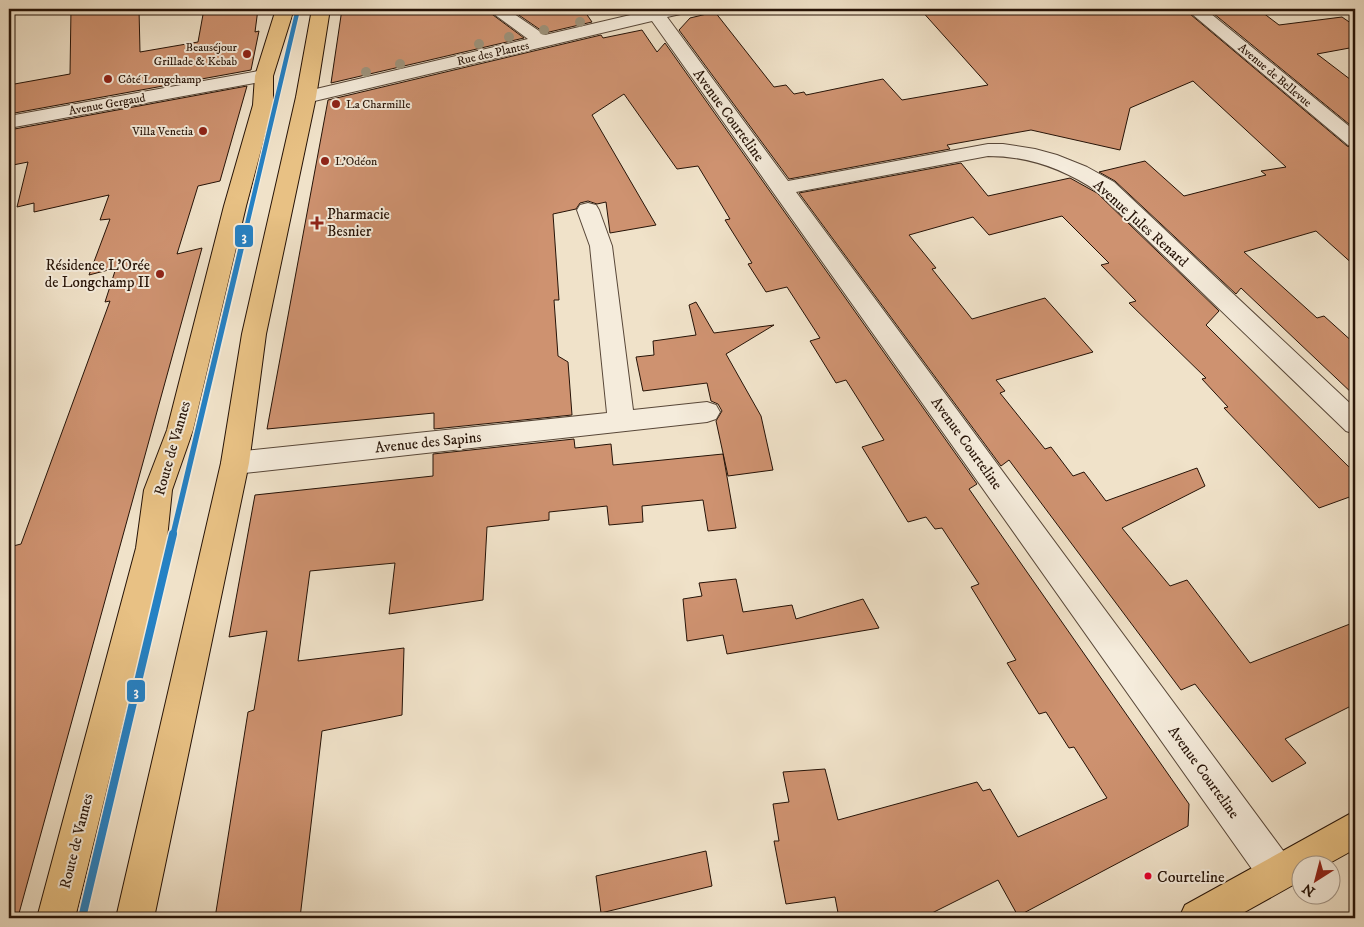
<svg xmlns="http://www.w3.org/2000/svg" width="1364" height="927" font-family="'IM FELL DW Pica',serif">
	<rect width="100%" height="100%" fill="#f0e2c9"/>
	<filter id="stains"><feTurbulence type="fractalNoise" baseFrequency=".004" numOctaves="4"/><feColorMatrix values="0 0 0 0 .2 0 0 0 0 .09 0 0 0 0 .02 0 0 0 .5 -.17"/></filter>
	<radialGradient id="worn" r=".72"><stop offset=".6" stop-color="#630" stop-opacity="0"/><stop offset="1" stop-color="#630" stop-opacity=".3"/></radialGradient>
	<path fill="#ce9270" stroke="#261307" d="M 71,9 L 139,9 L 140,52 L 198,42 L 204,9 L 258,9 L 255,32 L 259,31 L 251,70 L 9,114 L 9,85 L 70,74 Z
		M 342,9 L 485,9 L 524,38 L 331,83 Z
		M 510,9 L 583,9 L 592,22 L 545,33 Z
		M 920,9 L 1184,9 L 1347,146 L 1355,149 L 1355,266 L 1316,231 L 1244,252 L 1317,318 L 1324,316 L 1355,344 L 1355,396 L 1241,288 L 1236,294 L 1115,181 L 1099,172 L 1145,161 L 1184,196 L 1266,175 L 1261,171 L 1286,167 L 1193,81 L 1130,108 L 1120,150 L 1031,130 L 947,145 L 950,149 L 789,179 L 679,30 L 690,18 L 715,12 L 774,87 L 786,85 L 794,94 L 804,92 L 806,95 L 883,79 L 902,100 L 988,85 Z
		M 1208,9 L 1258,9 L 1279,25 L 1342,17 L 1355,26 L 1355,47 L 1317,54 L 1355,83 L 1355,129 Z
		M 642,30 L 657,52 L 665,43 L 977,484 L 969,489 L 1189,804 L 1188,826 L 1018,916 L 998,880 L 922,918 L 839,918 L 835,897 L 786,904 L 774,841 L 779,841 L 773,804 L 789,802 L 783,772 L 825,769 L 838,820 L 977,782 L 983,791 L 990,789 L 1018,837 L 1107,798 L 1074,747 L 1069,748 L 1046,712 L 1039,714 L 1007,663 L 1016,660 L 971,587 L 979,584 L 942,528 L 935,529 L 926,517 L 908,522 L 862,447 L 884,440 L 846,380 L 836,383 L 810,341 L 820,338 L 787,287 L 766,292 L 748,264 L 752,263 L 725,220 L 730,219 L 698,166 L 677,169 L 624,94 L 592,115 L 656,225 L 610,233 L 606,202 L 597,204 L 588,201 L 580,203 L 576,209 L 553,214 L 559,300 L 554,300 L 558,356 L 568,362 L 572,415 L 434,429 L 434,413 L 267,429 L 328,100 L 601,35 L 603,38 Z
		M 247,86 L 220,181 L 198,186 L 177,254 L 202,248 L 18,917 L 9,916 L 9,547 L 21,544 L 110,301 L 105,302 L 116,268 L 89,275 L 110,219 L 100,220 L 109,195 L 34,212 L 34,203 L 17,207 L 28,162 L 13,165 L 14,157 L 9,158 L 9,130 Z
		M 961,163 L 988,196 L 1070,178 L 1097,193 L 1219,311 L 1206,325 L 1355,473 L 1355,495 L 1319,508 L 1224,408 L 1228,407 L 1202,379 L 1206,378 L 1129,303 L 1136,301 L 1101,265 L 1109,263 L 1062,216 L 989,235 L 973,217 L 909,235 L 936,268 L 932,269 L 972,319 L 1045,298 L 1093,352 L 996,380 L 1005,391 L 1000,393 L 1045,449 L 1051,447 L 1073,476 L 1084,472 L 1106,501 L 1197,468 L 1205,486 L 1122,528 L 1170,586 L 1187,580 L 1250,663 L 1355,622 L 1355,704 L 1285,739 L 1306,763 L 1272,782 L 1195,684 L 1181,690 L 1009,460 L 1001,466 L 799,193 Z
		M 696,302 L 714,333 L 774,325 L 726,354 L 761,416 L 773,470 L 728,476 L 716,421 L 722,411 L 718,404 L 711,401 L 707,383 L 643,391 L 636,357 L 654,355 L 653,341 L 696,335 L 689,305 Z
		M 574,439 L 575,448 L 611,444 L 613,465 L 723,454 L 736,528 L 708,531 L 703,500 L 642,506 L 643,522 L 609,525 L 607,506 L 549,512 L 549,520 L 487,527 L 483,600 L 389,614 L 395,563 L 310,571 L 298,661 L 404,648 L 402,715 L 322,731 L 300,918 L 215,918 L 248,712 L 254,710 L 267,631 L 229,637 L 255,495 L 433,476 L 433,454 Z
		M 736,579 L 743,612 L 792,605 L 796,619 L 863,599 L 879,628 L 727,654 L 723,635 L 687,641 L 683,599 L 702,596 L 699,583 Z
		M 706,851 L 712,886 L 601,913 L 596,876 Z"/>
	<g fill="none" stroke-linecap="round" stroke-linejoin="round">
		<defs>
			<path id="minor" d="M 487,9 L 507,9 L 545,35 L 656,9 L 688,9 L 685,13 L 667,17 L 788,181 L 988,144 L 1003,144 L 1035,149 L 1057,155 L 1087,167 L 1114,182 L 1355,408 L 1355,434 L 1346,431 L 1098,192 C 1064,169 1029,156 988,156 L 796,192 L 1290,860 L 1295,873 L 1290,886 L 1277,891 L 1264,886 L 652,21 L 306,103 L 299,101 L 296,97 L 299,93 L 528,39 Z
				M 1186,9 L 1205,9 L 1355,131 L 1355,147 L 1348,145 Z
				M 264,70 L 271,72 L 273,76 L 271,80 L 9,128 L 9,116 Z
				M 588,203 L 596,205 L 599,210 L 612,246 L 633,410 L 707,402 L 716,405 L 720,412 L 716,419 L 707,422 L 235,474 L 225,471 L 221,463 L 225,455 L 235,452 L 607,413 L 590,246 L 577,210 L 580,205 Z"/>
			<path id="major" d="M 276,9 L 294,9 L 273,76 L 273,105 L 246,206 L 193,430 L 172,490 L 166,548 L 75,918 L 37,918 L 136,548 L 144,490 L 167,430 L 224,206 L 253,105 L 255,76 Z
				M 312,9 L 330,9 L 316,97 L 266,334 L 249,463 L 154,918 L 116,918 L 221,463 L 242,334 L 296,97 Z
				M 1355,811 L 1355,849 L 1328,864 L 1302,864 L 1302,880 L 1234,918 L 1179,918 L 1185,905 Z"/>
		</defs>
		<use href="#minor" stroke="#584738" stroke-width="2"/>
		<use href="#major" stroke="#261307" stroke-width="2"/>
		<use href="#minor" fill="#f5ecdc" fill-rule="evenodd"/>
		<use href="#major" fill="#e8c184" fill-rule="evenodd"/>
		<defs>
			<path id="tram-1-far2" d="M 245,233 L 298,9"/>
			<path id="tram-1-far1" d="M 173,535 L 245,232"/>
			<path id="tram-1" d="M 82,918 L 173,534"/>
		</defs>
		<use href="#tram-1-far2" stroke="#f5ecdc" stroke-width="7"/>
		<use href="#tram-1-far1" stroke="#f5ecdc" stroke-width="9"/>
		<use href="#tram-1" stroke="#f5ecdc" stroke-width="11"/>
		<use href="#tram-1-far2" stroke="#2581c4" stroke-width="4.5"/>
		<use href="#tram-1-far1" stroke="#2581c4" stroke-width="5.5"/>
		<use href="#tram-1" stroke="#2581c4" stroke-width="8"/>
	</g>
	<g fill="#9d927a">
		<circle cx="580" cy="22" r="5"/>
		<circle cx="544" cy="30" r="5"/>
		<circle cx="509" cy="37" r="5"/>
		<circle cx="479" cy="44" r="5"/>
		<circle cx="400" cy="64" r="5"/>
		<circle cx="366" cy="72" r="5"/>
	</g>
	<g fill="#8f2418" stroke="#f5ecdc" stroke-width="2">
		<circle cx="247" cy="54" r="5"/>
		<circle cx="108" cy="79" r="5"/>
		<circle cx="336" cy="104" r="5"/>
		<circle cx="203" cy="131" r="5"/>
		<circle cx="325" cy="161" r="5"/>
		<path d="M314.5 215.5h5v5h5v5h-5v5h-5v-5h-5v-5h5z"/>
		<circle cx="160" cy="274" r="5"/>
	</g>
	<circle fill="#e4002b" stroke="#f5ecdc" stroke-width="2" cx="1148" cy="876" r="4.5"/>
	<g text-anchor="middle" stroke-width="4" stroke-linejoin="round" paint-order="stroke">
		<g font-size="12" fill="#261307" stroke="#f5ecdc" text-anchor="start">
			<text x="237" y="51" text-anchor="end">Beauséjour<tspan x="237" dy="14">Grillade &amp; Kebab</tspan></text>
			<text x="118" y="83">Côté Longchamp</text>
			<text x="346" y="108">La Charmille</text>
			<text x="193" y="135" text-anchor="end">Villa Venetia</text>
			<text x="335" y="165">L'Odéon</text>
		</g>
		<g font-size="12" fill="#261307" stroke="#f5ecdc">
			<text transform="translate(493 53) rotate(-13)" y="4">Rue des Plantes</text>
			<text transform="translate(1275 75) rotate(40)" y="4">Avenue de Bellevue</text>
			<text transform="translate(107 104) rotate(-10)" y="4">Avenue Gergaud</text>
		</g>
		<g font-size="15" fill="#261307" stroke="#f5ecdc">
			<text transform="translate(729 115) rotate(54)" y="5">Avenue Courteline</text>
			<text transform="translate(1141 223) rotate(42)" y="5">Avenue Jules Renard</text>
			<text transform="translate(428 442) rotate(-6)" y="5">Avenue des Sapins</text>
			<text transform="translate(967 443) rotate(54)" y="5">Avenue Courteline</text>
			<text transform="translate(172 448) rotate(-74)" y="5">Route de Vannes</text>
			<text transform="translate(1204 772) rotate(54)" y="5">Avenue Courteline</text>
			<text transform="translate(76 841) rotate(-76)" y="5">Route de Vannes</text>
		</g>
		<g font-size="15" fill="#261307" stroke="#f5ecdc" text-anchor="start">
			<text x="327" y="219">Pharmacie<tspan x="327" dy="17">Besnier</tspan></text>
			<text x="150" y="270" text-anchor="end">Résidence L'Orée<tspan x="150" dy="17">de Longchamp II</tspan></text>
		</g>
		<g font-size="16" fill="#261307" stroke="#f5ecdc" text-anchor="start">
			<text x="1157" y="882">Courteline</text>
		</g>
	</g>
	<g stroke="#f5ecdc" stroke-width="2">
		<rect x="234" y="224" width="20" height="24" rx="5" fill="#2581c4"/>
		<rect x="126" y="679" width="20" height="24" rx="5" fill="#2581c4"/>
	</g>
	<g font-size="14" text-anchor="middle" font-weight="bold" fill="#fff">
		<text x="244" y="241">3</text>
		<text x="136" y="696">3</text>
	</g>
	<rect width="1364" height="927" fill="none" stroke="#f0e2c9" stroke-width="30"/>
	<rect x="10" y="10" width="1344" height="907" fill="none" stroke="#261307" stroke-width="2.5"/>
	<rect x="15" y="15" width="1334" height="897" fill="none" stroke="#261307"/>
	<g transform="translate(1316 880) rotate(216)"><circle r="24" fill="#f5ecdc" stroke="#a29587"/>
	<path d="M0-4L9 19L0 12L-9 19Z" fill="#8f2418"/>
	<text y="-8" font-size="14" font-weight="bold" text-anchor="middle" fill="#261307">N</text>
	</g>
	<rect width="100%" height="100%" filter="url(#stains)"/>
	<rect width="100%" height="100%" fill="url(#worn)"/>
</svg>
